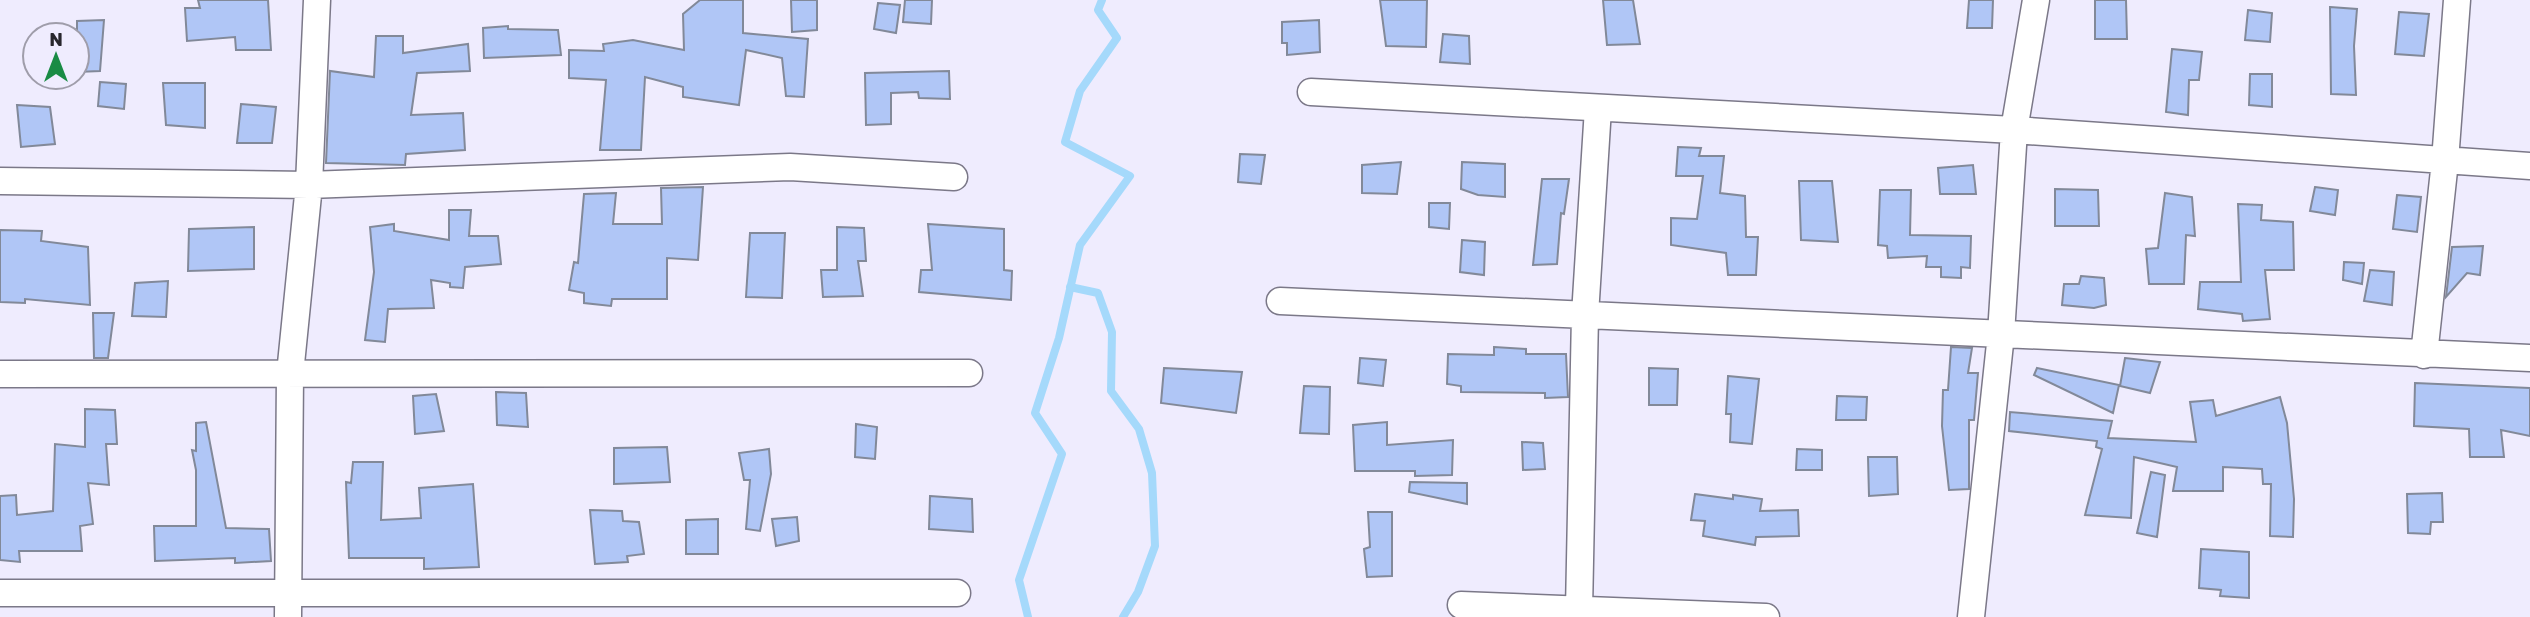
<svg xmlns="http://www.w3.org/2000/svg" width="2530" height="617" font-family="Rubik,sans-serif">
	<rect width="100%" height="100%" fill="#efecfe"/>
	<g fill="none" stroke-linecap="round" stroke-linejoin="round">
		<path stroke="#a5d9fb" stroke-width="8" d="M 1070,287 L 1098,293 L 1112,332 L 1111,391 L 1139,429 L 1152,473 L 1155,546 L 1138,592 L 1123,617
			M 1028,617 L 1019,580 L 1062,454 L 1035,413 L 1059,338 L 1080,245 L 1130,176 L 1065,142 L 1080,91 L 1117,38 L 1098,10 L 1102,0"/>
	</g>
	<path fill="#b0c6f6" stroke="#828999" stroke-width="2" d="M 198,0 L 268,0 L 271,50 L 236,50 L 235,37 L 187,41 L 185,8 L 200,8 Z
		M 700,0 L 743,0 L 743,33 L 808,39 L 804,97 L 786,96 L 782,58 L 746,50 L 739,105 L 683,97 L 683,87 L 645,77 L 641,150 L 600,150 L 606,80 L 569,78 L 569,50 L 604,51 L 603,44 L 633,40 L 684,50 L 683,14 Z
		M 791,0 L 817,0 L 817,30 L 792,32 Z
		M 905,0 L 932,0 L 931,24 L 903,22 Z
		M 1380,0 L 1427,0 L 1426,47 L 1386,46 Z
		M 1603,0 L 1633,0 L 1640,44 L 1607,45 Z
		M 1969,0 L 1993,0 L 1992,28 L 1967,28 Z
		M 2095,0 L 2126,0 L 2127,39 L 2095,39 Z
		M 878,3 L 900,5 L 896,33 L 874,29 Z
		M 2330,7 L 2357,9 L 2354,46 L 2356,95 L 2331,94 Z
		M 2248,10 L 2272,13 L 2270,42 L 2245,40 Z
		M 2399,12 L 2429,14 L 2424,56 L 2395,54 Z
		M 104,20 L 100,71 L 77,72 L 77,21 Z
		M 1319,20 L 1320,52 L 1287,55 L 1287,43 L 1282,43 L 1282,22 Z
		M 508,26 L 508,29 L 558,30 L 561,55 L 484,58 L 483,28 Z
		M 1443,34 L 1469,36 L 1470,64 L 1440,62 Z
		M 376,36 L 403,36 L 403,53 L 468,44 L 470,71 L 417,73 L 411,115 L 463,113 L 465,150 L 406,154 L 405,165 L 326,163 L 330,71 L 374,77 Z
		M 2172,49 L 2202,52 L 2199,80 L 2189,80 L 2188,115 L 2166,112 Z
		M 949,71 L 950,99 L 919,98 L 918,92 L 891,93 L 891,124 L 866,125 L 865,73 Z
		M 2250,74 L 2272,74 L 2272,107 L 2249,105 Z
		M 100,82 L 126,84 L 124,109 L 98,106 Z
		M 163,83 L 205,83 L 205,128 L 166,125 Z
		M 241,104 L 276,107 L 272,143 L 237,143 Z
		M 17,105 L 50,107 L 55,144 L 21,147 Z
		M 1678,147 L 1701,148 L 1699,156 L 1724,156 L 1720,193 L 1745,196 L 1746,237 L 1758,237 L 1756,275 L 1728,275 L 1726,253 L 1671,245 L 1671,218 L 1697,219 L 1703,176 L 1676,176 Z
		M 1240,154 L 1265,155 L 1261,184 L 1238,182 Z
		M 1401,162 L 1397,194 L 1362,193 L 1362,165 Z
		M 1462,162 L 1505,164 L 1505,197 L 1478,195 L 1461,189 Z
		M 1973,165 L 1976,194 L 1940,194 L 1938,168 Z
		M 1542,179 L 1569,179 L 1564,214 L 1561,213 L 1557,264 L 1533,265 Z
		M 1799,181 L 1832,181 L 1838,242 L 1801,240 Z
		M 703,187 L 698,260 L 667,258 L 667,299 L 612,299 L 611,306 L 584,303 L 584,293 L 569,290 L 574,262 L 578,263 L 584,194 L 616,193 L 613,224 L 662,224 L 661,188 Z
		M 2315,187 L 2338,190 L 2335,215 L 2310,211 Z
		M 2055,189 L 2098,190 L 2099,226 L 2055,226 Z
		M 1880,190 L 1911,190 L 1910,235 L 1971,236 L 1970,268 L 1961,267 L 1961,278 L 1941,277 L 1941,267 L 1926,267 L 1927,256 L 1888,258 L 1887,246 L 1878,245 Z
		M 2165,193 L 2192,197 L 2195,236 L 2186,235 L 2184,284 L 2149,284 L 2146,249 L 2158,248 Z
		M 2397,195 L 2421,197 L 2417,232 L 2393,229 Z
		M 1429,203 L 1450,203 L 1449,229 L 1429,227 Z
		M 2238,204 L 2262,205 L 2261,220 L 2293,222 L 2294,270 L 2265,270 L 2270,319 L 2243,321 L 2242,314 L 2198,309 L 2200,282 L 2241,282 Z
		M 449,210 L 471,210 L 469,236 L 498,236 L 501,264 L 465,267 L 463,288 L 450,287 L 450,283 L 431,280 L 434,308 L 388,309 L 385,342 L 365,340 L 374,272 L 370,227 L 394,224 L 394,231 L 449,240 Z
		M 928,224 L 1004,229 L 1004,270 L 1012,271 L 1011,300 L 919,292 L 921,270 L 932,270 Z
		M 254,227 L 254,269 L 188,271 L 189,229 Z
		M 837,227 L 864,228 L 866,261 L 858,261 L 863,296 L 823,297 L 821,270 L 837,270 Z
		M 0,230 L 42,231 L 41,241 L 88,247 L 90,305 L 25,299 L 25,303 L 0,302 Z
		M 750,233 L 785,233 L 782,298 L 746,297 Z
		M 1462,240 L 1485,242 L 1484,275 L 1460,272 Z
		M 2483,246 L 2480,275 L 2467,273 L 2446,297 L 2452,247 Z
		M 2344,262 L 2364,263 L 2362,284 L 2343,280 Z
		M 2370,270 L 2394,272 L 2392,305 L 2364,301 Z
		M 2081,276 L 2104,278 L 2106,305 L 2094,308 L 2062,305 L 2064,284 L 2079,284 Z
		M 168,281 L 166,317 L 132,316 L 135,283 Z
		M 93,313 L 114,313 L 108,358 L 94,358 Z
		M 1494,347 L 1526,349 L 1526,354 L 1566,354 L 1568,397 L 1545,398 L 1545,393 L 1461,392 L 1461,386 L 1447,384 L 1448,354 L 1494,355 Z
		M 1951,347 L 1972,348 L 1968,373 L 1978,373 L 1974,420 L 1969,420 L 1969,489 L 1949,490 L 1942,426 L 1943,390 L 1948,390 Z
		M 1360,358 L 1386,360 L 1383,386 L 1358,383 Z
		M 2125,358 L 2160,362 L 2150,393 L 2120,386 Z
		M 1164,368 L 1242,372 L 1236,413 L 1161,403 Z
		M 1649,368 L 1678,369 L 1677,405 L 1649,405 Z
		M 2037,368 L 2119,385 L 2113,413 L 2034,375 Z
		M 1728,376 L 1759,379 L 1752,444 L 1730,442 L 1731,414 L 1726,414 Z
		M 2415,383 L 2530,388 L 2530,436 L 2501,430 L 2504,457 L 2470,457 L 2469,429 L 2414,426 Z
		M 1304,386 L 1330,387 L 1329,434 L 1300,433 Z
		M 496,392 L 526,393 L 528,427 L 497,425 Z
		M 436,394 L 444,431 L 415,434 L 413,396 Z
		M 1837,396 L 1867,397 L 1866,420 L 1836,420 Z
		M 2280,397 L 2287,423 L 2294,499 L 2293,537 L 2270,536 L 2271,484 L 2263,484 L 2262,469 L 2223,467 L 2223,491 L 2173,491 L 2177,467 L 2134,457 L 2131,518 L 2085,515 L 2102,449 L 2096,447 L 2097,441 L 2009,431 L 2010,412 L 2112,421 L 2108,438 L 2196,442 L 2190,402 L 2213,400 L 2216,416 Z
		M 85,409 L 115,410 L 117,444 L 106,444 L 109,485 L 88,483 L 93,524 L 80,526 L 82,551 L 19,551 L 20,562 L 0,560 L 0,496 L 16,495 L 17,515 L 53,511 L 55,444 L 85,447 Z
		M 206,422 L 226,528 L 269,529 L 271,561 L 235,563 L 235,558 L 155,561 L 154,526 L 196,526 L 196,470 L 192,450 L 196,451 L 196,423 Z
		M 1387,422 L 1387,445 L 1453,440 L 1452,475 L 1415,476 L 1415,471 L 1355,471 L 1353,425 Z
		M 856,424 L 877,427 L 875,459 L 855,457 Z
		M 1522,442 L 1543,443 L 1545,469 L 1523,470 Z
		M 667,447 L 670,482 L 614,484 L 614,448 Z
		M 769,449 L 771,474 L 760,531 L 746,529 L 750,480 L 744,480 L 739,453 Z
		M 1797,449 L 1822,450 L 1822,470 L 1796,470 Z
		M 1868,457 L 1897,457 L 1898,494 L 1869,496 Z
		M 353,462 L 383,462 L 381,520 L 421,518 L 419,488 L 473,484 L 479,567 L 424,569 L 424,558 L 349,558 L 346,482 L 351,483 Z
		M 2151,472 L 2165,475 L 2157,537 L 2137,533 Z
		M 1410,482 L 1467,483 L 1467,504 L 1409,492 Z
		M 2442,493 L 2443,522 L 2431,522 L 2430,534 L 2408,533 L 2407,494 Z
		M 1695,494 L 1733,499 L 1733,495 L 1762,499 L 1760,511 L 1798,510 L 1799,536 L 1756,537 L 1755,545 L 1703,536 L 1705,521 L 1691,520 Z
		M 930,496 L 972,499 L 973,532 L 929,529 Z
		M 590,510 L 622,511 L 623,521 L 639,522 L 644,554 L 627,556 L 628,562 L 595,564 Z
		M 1368,512 L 1392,512 L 1392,576 L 1367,577 L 1364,549 L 1370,547 Z
		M 797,517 L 799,541 L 776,546 L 772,519 Z
		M 718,519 L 718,554 L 686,554 L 686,520 Z
		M 2201,549 L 2249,552 L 2249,598 L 2220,596 L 2221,590 L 2199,588 Z"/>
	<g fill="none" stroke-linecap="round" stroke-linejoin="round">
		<defs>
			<path id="street" d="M 1311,92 L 2014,130 L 2530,166
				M 0,181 L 309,185 L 790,167 L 954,177
				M 1280,301 L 2530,358
				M 2424,355 L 2445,161 L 2457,0
				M 0,374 L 969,373
				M 0,593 L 957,593
				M 1461,605 L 1766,617
				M 1579,610 L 1585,315 L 1598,108
				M 288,617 L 290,374 L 309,185 L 317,0
				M 1971,617 L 2001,334 L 2014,130 L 2036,0"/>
		</defs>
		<use href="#street" stroke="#7b7888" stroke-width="29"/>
		<use href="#street" stroke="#fff" stroke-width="26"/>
	</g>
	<g transform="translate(56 56)"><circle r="33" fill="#efecfe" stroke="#9f9daa" stroke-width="2"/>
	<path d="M0-5L12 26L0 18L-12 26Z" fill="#198b44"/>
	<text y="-10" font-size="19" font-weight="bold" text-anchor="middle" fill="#28272d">N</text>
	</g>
</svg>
